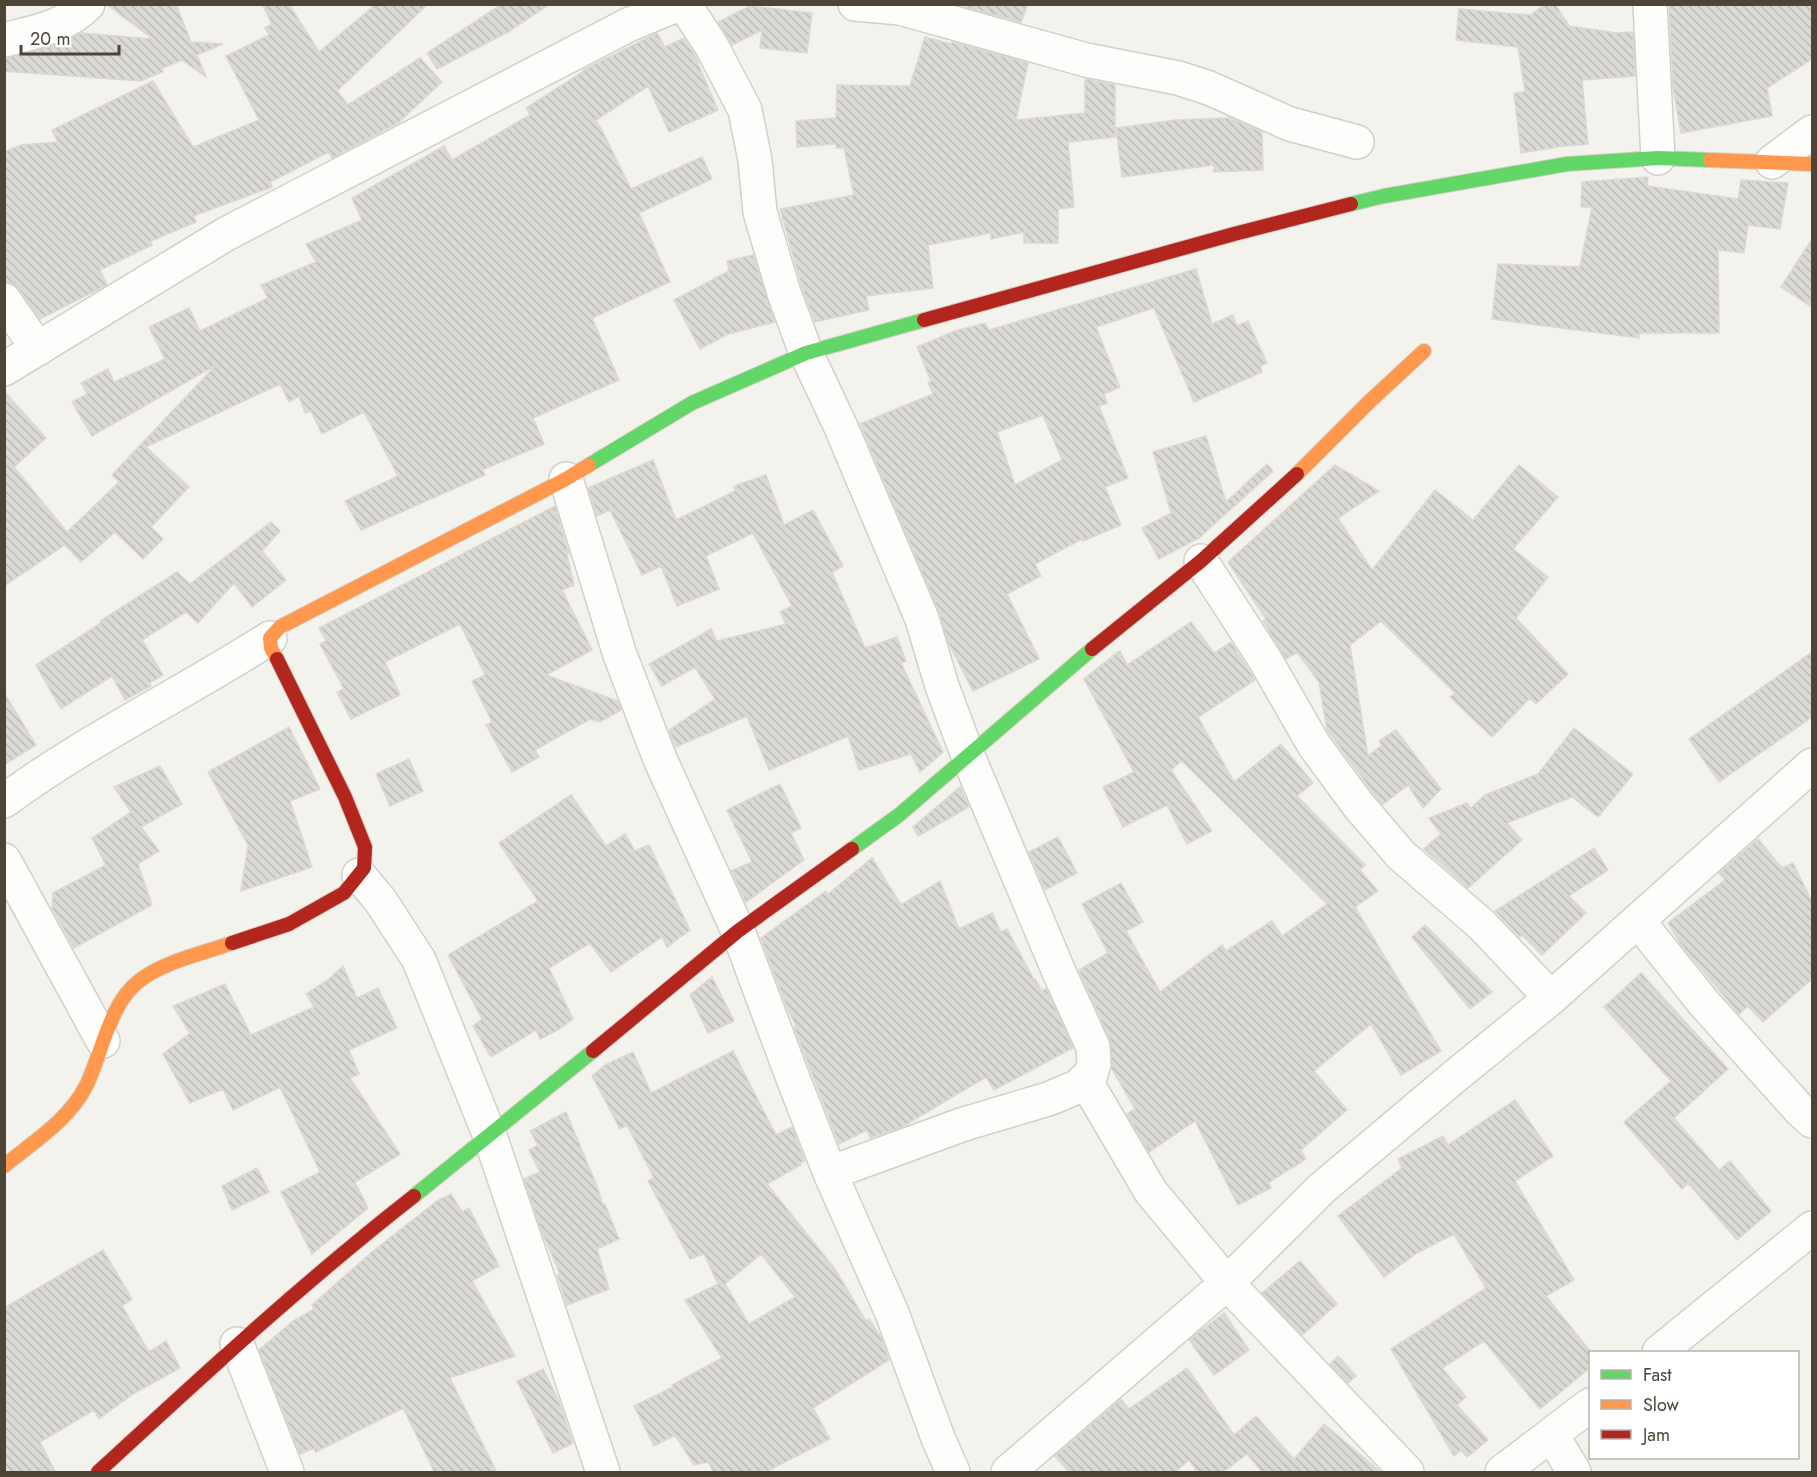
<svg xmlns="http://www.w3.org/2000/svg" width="1817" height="1477" font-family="Jost,sans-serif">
	<defs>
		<pattern id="building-back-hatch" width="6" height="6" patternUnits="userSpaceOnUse" patternTransform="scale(1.5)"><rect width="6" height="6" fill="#dbd9d3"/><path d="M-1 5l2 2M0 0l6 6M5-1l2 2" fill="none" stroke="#bdbbb6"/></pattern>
	</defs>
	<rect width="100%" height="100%" fill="#f3f2ed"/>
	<path fill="url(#building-back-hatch)" stroke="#dcd9d3" stroke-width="1.5" fill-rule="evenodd" d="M 106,4 L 176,4 L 191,42 L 223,44 L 197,55 L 206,77 L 182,60 L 161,69 L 163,72 L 140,81 L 4,71 L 4,58 L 55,45 L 81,33 L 153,39 Z
		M 262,4 L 289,4 L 319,52 L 376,4 L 428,4 L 337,91 L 348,105 L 420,58 L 442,82 L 398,123 L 332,158 L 329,152 L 270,182 L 272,187 L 193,216 L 196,222 L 151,241 L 152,245 L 100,270 L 107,285 L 40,319 L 19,289 L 12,283 L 4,282 L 4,152 L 21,145 L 58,142 L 52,130 L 153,81 L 193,147 L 259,120 L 226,56 L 269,35 L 265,28 L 272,24 Z
		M 502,4 L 550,4 L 508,32 L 437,69 L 427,53 Z
		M 966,4 L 1028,4 L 1021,22 L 965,7 Z
		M 1546,4 L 1555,4 L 1569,26 L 1617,33 L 1633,32 L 1635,76 L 1582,80 L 1588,144 L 1564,146 L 1521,153 L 1514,93 L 1525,92 L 1518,47 L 1456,40 L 1459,9 L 1530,15 Z
		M 1669,4 L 1812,4 L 1812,59 L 1767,88 L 1772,116 L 1681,133 L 1673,87 Z
		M 750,6 L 812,13 L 807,53 L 760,48 L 762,30 L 732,45 L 718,22 Z
		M 657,33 L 665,47 L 684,38 L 698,61 L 697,61 L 718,110 L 669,132 L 648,86 L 596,120 L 603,132 L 631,189 L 702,157 L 712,179 L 639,213 L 670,282 L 592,318 L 619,380 L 533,418 L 544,444 L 482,470 L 485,475 L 361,530 L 345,501 L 398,476 L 364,412 L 322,434 L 311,411 L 305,413 L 299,396 L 289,402 L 280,384 L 146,447 L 189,487 L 151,527 L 163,539 L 143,559 L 115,532 L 81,562 L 65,545 L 4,586 L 4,391 L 46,438 L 14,467 L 67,532 L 119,482 L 112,475 L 216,365 L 92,436 L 72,402 L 87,394 L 81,383 L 108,369 L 114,382 L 163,360 L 165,359 L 149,327 L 189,308 L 200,331 L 268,298 L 261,285 L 316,262 L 306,244 L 362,220 L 352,198 L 444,146 L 452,160 L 530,115 L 526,108 L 584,71 L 583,70 Z
		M 925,37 L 951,44 L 952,42 L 1028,63 L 1016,120 L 1085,113 L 1085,79 L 1115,85 L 1115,137 L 1068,142 L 1074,207 L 1058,209 L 1058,243 L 1024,243 L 1024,232 L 991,239 L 991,233 L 928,245 L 933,288 L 866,296 L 869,310 L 815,322 L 802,287 L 780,209 L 854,195 L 844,148 L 836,148 L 836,144 L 797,147 L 796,121 L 836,118 L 837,85 L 910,86 Z
		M 1230,118 L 1262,132 L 1263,170 L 1214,172 L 1214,165 L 1122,177 L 1116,128 L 1176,120 Z
		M 1648,177 L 1647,186 L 1738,199 L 1741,180 L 1788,183 L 1780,229 L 1748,225 L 1744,253 L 1718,250 L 1719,333 L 1639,333 L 1639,338 L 1492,319 L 1498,264 L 1580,267 L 1592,207 L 1581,207 L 1582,182 Z
		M 1812,239 L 1812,307 L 1781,287 Z
		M 753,255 L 775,322 L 728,334 L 700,349 L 674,300 L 729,271 L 727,261 Z
		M 1196,269 L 1212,324 L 1233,315 L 1237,326 L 1248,321 L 1267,363 L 1260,366 L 1262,372 L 1194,402 L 1154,308 L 1096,327 L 1120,387 L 1104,394 L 1107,403 L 1099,406 L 1128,478 L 1105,487 L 1121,525 L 1083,541 L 1082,539 L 1035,564 L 1041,576 L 1007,594 L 1039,659 L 973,691 L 948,642 L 939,612 L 860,424 L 933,394 L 928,382 L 931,381 L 917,347 L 955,331 L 985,323 L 989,330 ZM 1043,415 L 1062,460 L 1015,485 L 997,432 Z
		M 1206,436 L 1226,502 L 1267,464 L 1273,471 L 1199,538 L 1159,559 L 1142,528 L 1171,513 L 1153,452 Z
		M 653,460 L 676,520 L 735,491 L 734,486 L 766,475 L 784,525 L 813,510 L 843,566 L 832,572 L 865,648 L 897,637 L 906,661 L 901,663 L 943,752 L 920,772 L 911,754 L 859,770 L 848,736 L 769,770 L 747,716 L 676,747 L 669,730 L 715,699 L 695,667 L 662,686 L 649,664 L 711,629 L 717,641 L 786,624 L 780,612 L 792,606 L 753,533 L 706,556 L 719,589 L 677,606 L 661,566 L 642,575 L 610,510 L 597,516 L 588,488 Z
		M 1335,465 L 1379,491 L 1338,518 L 1372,570 L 1435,490 L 1473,520 L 1519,465 L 1558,497 L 1513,549 L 1548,577 L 1516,618 L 1568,674 L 1536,704 L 1530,698 L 1492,737 L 1450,697 L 1455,693 L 1381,621 L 1350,645 L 1368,756 L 1382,745 L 1379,741 L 1396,730 L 1441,789 L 1423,808 L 1408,785 L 1382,805 L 1374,794 L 1327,730 L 1319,682 L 1297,652 L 1286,659 L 1263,621 L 1266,619 L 1228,562 Z
		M 555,506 L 569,554 L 567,555 L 574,585 L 562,590 L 592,650 L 546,675 L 618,701 L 621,710 L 600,722 L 590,719 L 535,750 L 539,757 L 512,772 L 486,725 L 492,722 L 472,681 L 485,675 L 460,624 L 385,662 L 400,695 L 351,719 L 337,692 L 344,689 L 320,644 L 326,641 L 319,628 Z
		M 271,522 L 280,531 L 262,551 L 286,580 L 252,607 L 234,583 L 198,623 L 186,612 L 142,640 L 163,675 L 149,683 L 151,686 L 125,700 L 112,676 L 61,709 L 36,665 L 101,623 L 100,621 L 177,572 L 190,584 Z
		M 1191,622 L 1214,653 L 1231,642 L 1255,680 L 1198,717 L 1234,782 L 1281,744 L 1313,783 L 1297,796 L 1365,865 L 1360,870 L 1378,891 L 1355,907 L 1441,1051 L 1401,1075 L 1371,1024 L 1314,1071 L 1347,1110 L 1301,1150 L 1306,1159 L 1268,1183 L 1271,1188 L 1238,1205 L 1195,1121 L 1149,1152 L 1127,1114 L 1135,1109 L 1112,1069 L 1110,1040 L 1079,970 L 1108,953 L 1082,904 L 1121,883 L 1143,922 L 1126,931 L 1160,992 L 1222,945 L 1226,951 L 1272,921 L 1282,936 L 1327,904 L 1182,761 L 1171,770 L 1212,831 L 1187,844 L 1167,805 L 1123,827 L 1103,787 L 1134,772 L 1084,679 L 1118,652 L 1120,651 L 1127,665 Z
		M 1812,652 L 1812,717 L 1719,782 L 1689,739 Z
		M 4,693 L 36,745 L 4,765 Z
		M 289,727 L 320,789 L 290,801 L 312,867 L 241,891 L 248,845 L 208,772 Z
		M 1574,728 L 1633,774 L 1598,817 L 1572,797 L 1507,823 L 1522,840 L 1468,888 L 1424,849 L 1441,834 L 1429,818 L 1467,803 L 1471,808 L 1485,795 L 1538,774 Z
		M 409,759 L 423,791 L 390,806 L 376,774 Z
		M 160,766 L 182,804 L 141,827 L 159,851 L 138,864 L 152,905 L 74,948 L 52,908 L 53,893 L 106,865 L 92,838 L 131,812 L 114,787 Z
		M 780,784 L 801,828 L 791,833 L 804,860 L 746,902 L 731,871 L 752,862 L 727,810 Z
		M 960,787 L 969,807 L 918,836 L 913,827 Z
		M 571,795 L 606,846 L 625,834 L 635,851 L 649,845 L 690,930 L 667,947 L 662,937 L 611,972 L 590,943 L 549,968 L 573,1019 L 556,1031 L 540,1039 L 536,1030 L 491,1057 L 473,1026 L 482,1019 L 448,955 L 538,901 L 499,843 Z
		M 1058,837 L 1077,873 L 1045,890 L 1029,852 Z
		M 1758,839 L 1782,868 L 1793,863 L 1812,902 L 1812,979 L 1763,1022 L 1748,1006 L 1739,1014 L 1680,943 L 1668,923 L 1725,880 L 1719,873 Z
		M 1594,848 L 1608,870 L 1569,896 L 1586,913 L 1542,955 L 1522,935 L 1520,937 L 1495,911 Z
		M 872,858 L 901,905 L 940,881 L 959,929 L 992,913 L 1001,932 L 1007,929 L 1034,980 L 1035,979 L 1042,991 L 1046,988 L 1073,1048 L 994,1090 L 986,1077 L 902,1127 L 870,1138 L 867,1130 L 839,1144 L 794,1027 L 796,1026 L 787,1008 L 761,938 L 826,891 L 828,894 Z
		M 1425,925 L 1492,992 L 1470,1009 L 1412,937 Z
		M 343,966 L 357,998 L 378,988 L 397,1028 L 349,1050 L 359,1074 L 350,1078 L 400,1154 L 355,1182 L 368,1208 L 312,1254 L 281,1192 L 320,1172 L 280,1087 L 233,1110 L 223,1089 L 190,1103 L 163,1054 L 190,1033 L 173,1006 L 225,984 L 251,1035 L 314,1007 L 306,994 L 329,979 Z
		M 1641,973 L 1728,1069 L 1674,1118 L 1719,1170 L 1730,1161 L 1771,1211 L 1737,1240 L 1688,1183 L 1682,1189 L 1624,1122 L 1671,1081 L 1604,1007 Z
		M 712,977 L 734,1021 L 708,1033 L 690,995 Z
		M 733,1051 L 776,1135 L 792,1127 L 805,1161 L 800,1163 L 801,1165 L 767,1184 L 835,1269 L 866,1321 L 869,1319 L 881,1337 L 889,1360 L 813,1408 L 830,1439 L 764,1473 L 714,1473 L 708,1462 L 694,1465 L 675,1435 L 654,1446 L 634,1406 L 673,1387 L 672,1385 L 722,1358 L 685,1300 L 718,1284 L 704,1254 L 690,1259 L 648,1181 L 654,1178 L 627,1125 L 620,1129 L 592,1076 L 605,1065 L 633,1052 L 651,1093 ZM 761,1254 L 795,1297 L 749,1324 L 725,1284 Z
		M 1515,1100 L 1553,1156 L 1515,1181 L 1574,1280 L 1546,1296 L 1590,1351 L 1590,1368 L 1540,1409 L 1484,1341 L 1442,1368 L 1466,1397 L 1457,1405 L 1488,1440 L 1467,1457 L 1461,1450 L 1454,1456 L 1391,1349 L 1486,1288 L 1454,1234 L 1417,1253 L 1384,1277 L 1338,1216 L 1402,1168 L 1398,1159 L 1443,1136 L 1448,1145 Z
		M 566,1112 L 597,1186 L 603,1205 L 605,1204 L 619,1239 L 597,1249 L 609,1289 L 567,1305 L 557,1275 L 560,1274 L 541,1230 L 524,1179 L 540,1172 L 529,1150 L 538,1145 L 530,1131 Z
		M 257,1168 L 269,1192 L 232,1210 L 222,1186 Z
		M 451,1194 L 462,1212 L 469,1208 L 499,1266 L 472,1281 L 515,1356 L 450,1378 L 497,1473 L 435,1473 L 403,1408 L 316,1452 L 314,1448 L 300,1454 L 259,1350 L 293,1321 L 314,1309 L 312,1305 L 372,1252 L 437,1201 Z
		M 103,1250 L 132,1299 L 122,1306 L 149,1352 L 166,1341 L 180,1368 L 133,1394 L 99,1419 L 94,1410 L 40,1442 L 56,1473 L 4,1473 L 4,1308 Z
		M 1300,1261 L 1337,1304 L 1302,1335 L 1262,1293 Z
		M 1224,1313 L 1249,1350 L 1214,1375 L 1189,1340 Z
		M 1338,1356 L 1356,1376 L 1348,1383 L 1330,1364 Z
		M 1187,1368 L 1234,1435 L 1256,1416 L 1294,1459 L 1324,1424 L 1382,1473 L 1263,1473 L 1247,1454 L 1222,1473 L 1198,1473 L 1189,1460 L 1174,1473 L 1070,1473 L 1055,1456 L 1121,1399 L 1129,1409 Z
		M 543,1369 L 559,1401 L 573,1443 L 553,1453 L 517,1381 Z"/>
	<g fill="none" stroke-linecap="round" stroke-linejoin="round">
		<defs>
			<path id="street" d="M 684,4 L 711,45 L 745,110 L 755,160 L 760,212 L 784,293 L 806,353 L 840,425 L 922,619 L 942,686 L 968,756 L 1059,972 L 1093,1047 L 1094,1064 L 1091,1074 L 1077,1087 L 1048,1099 L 964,1124 L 830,1173
				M 855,4 L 900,8 L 1086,60 L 1178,78 L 1209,88 L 1290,124 L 1357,142
				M 1650,4 L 1658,158
				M 4,40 C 34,32 66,27 88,4
				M 1772,162 L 1812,132
				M 4,300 L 38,349
				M 4,369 L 226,234 L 628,25 L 679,4
				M 566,479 L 620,655 L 660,759 L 738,931 L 794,1081 L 830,1173 L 892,1313 L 938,1438 L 953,1472
				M 1201,561 L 1264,658 L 1314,745 L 1359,806 L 1401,855 L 1482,925 L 1551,998
				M 4,801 C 88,739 183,694 270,638
				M 4,860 L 103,1041
				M 359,875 L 380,900 L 419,960 L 490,1136 L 603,1472
				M 1639,922 L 1703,1002 L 1800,1110 L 1812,1121
				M 1091,1074 L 1088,1085 L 1151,1192 L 1227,1283 L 1407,1472
				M 237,1344 L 287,1472
				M 1659,1352 L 1812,1228
				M 1552,1435 L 1574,1472
				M 1008,1472 L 1227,1283 L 1321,1189 L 1454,1077 L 1551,998 L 1812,765
				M 1502,1472 L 1590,1405"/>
			<path id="fast" d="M 1351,204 L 1384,196 L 1567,164 L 1658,158 L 1710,160
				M 589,465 L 692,403 L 806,353 L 924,320
				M 852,849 L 899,815 L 1092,649
				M 414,1196 L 593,1051"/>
			<path id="slow" d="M 1710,160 L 1812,164
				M 1297,474 L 1369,402 L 1424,351
				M 277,659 L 271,648 L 270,638 L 280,627 L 566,479 L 589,465
				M 4,1166 C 32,1143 69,1120 86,1086 C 102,1054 109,1004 139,981 C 165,961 201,954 232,943"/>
			<path id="jam" d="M 924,320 L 1234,234 L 1351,204
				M 1092,649 L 1201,561 L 1297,474
				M 232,943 L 289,924 L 344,893 L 364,868 L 365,847 L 345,797 L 277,659
				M 593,1051 L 738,931 L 852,849
				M 98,1472 C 201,1377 304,1282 414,1196"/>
		</defs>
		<use href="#street" stroke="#d1d0ca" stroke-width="36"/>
		<use href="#fast" stroke="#d3cfc3" stroke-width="16"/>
		<use href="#slow" stroke="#d3cfc3" stroke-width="16"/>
		<use href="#jam" stroke="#d3cfc3" stroke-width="16"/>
		<use href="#street" stroke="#fdfdfc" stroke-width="33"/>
		<use href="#fast" stroke="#63d668" stroke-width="14"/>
		<use href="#slow" stroke="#ff974d" stroke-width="14"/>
		<use href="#jam" stroke="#b3261e" stroke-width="14"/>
	</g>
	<rect width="1817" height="1477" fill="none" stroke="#4b4437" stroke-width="12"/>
	<rect x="1589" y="1351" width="210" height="108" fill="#ffffff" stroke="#b7b4af" stroke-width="1.5"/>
	<rect x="1601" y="1370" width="30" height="9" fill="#63d668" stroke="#b7b4af" stroke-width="1.5"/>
	<text x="1643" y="1381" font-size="18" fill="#4b4437">Fast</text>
	<rect x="1601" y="1400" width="30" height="9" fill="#ff974d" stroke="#b7b4af" stroke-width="1.5"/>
	<text x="1643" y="1411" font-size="18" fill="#4b4437">Slow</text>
	<rect x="1601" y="1430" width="30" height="9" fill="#b3261e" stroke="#b7b4af" stroke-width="1.5"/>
	<text x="1643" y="1441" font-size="18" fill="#4b4437">Jam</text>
	<path d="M21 45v9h98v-9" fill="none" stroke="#4b4437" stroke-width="3"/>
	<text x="30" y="45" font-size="18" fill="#4b4437" stroke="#ffffff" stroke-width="4.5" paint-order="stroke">20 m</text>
</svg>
